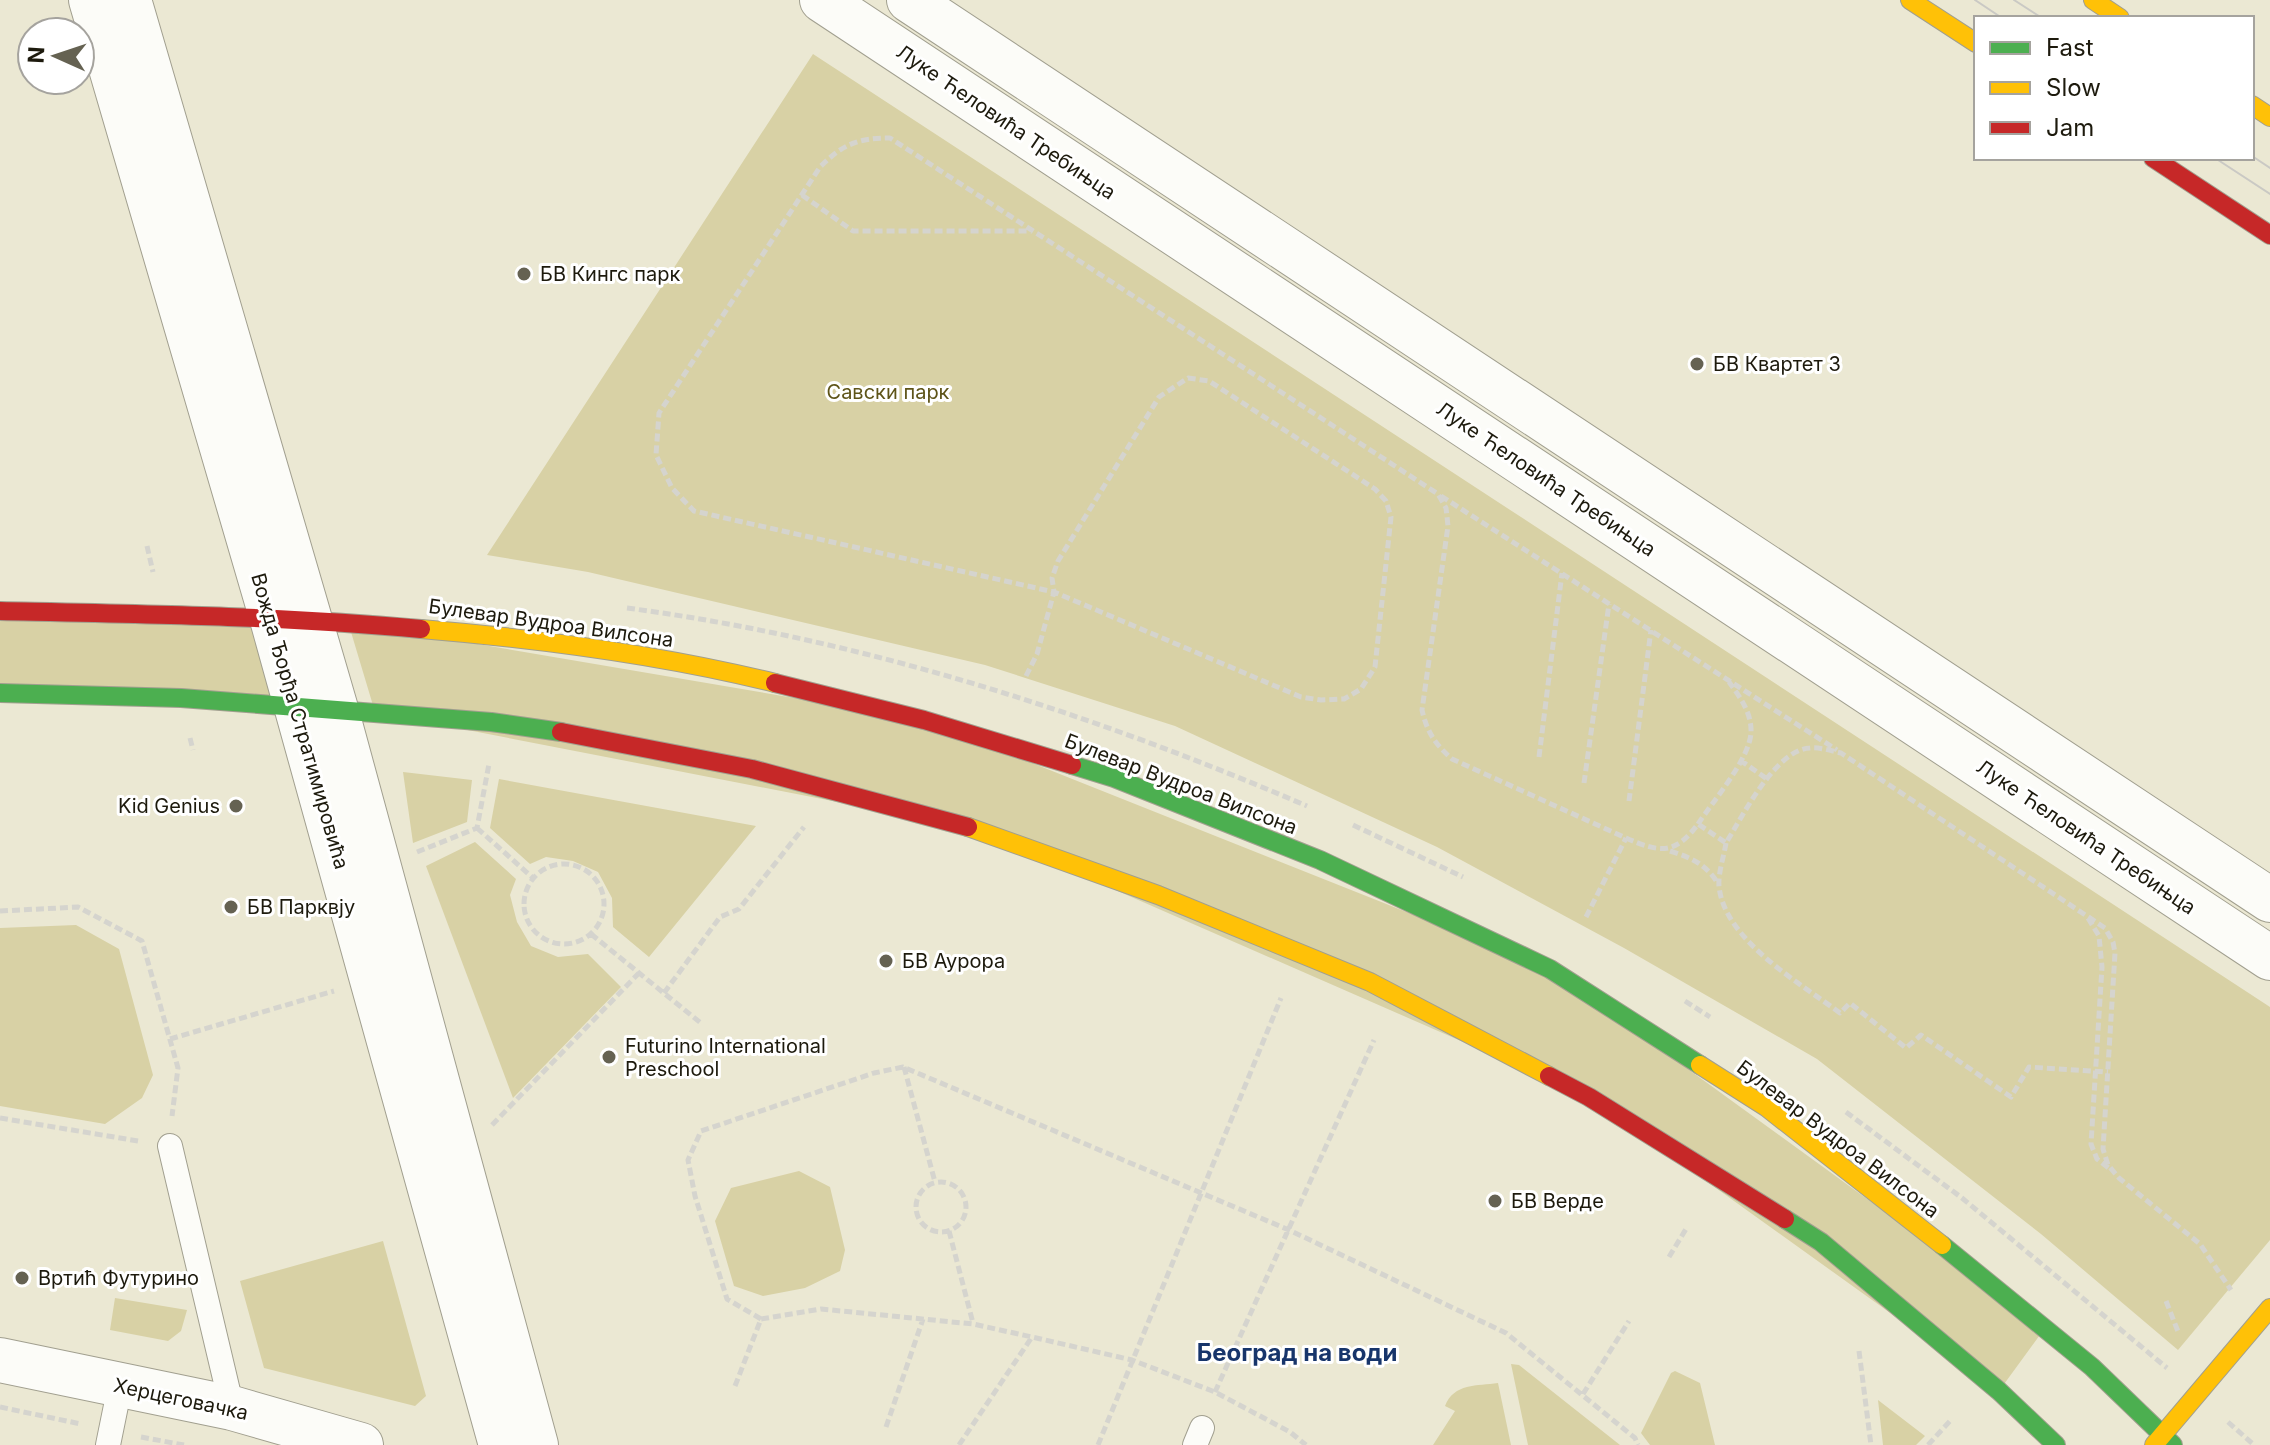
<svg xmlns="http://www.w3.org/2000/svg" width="2270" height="1445" font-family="Inter,sans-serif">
	<rect width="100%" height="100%" fill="#ebe8d3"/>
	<path fill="#d8d1a5" d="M 813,54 L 2270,1007 L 2270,1240 L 2178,1350 L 2041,1234 L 1817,1059 L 1624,948 L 1437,847 L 1175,726 L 985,665 L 588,572 L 487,555 Z
		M 0,611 L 272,619 L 297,706 L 0,693 Z
		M 348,622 L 924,720 L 1550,969 L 2045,1328 L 1999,1391 L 1589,1097 L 976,829 L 375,712 Z
		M 403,772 L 472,780 L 467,822 L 413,843 Z
		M 499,779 L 756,826 L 649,957 L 613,927 L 612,898 L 598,872 L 573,861 L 546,857 L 530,864 L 490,828 Z
		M 475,842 L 516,879 L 510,895 L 517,922 L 531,946 L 558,957 L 588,954 L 621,987 L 513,1098 L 426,866 Z
		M 76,925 L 119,949 L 153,1075 L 142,1098 L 105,1124 L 0,1106 L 0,928 Z
		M 799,1171 L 830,1187 L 845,1250 L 840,1271 L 805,1288 L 763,1296 L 734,1286 L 715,1221 L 731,1188 Z
		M 383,1241 L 426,1396 L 415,1406 L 264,1368 L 240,1281 Z
		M 115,1298 L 187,1310 L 181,1331 L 168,1341 L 110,1330 Z
		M 1511,1364 L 1519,1365 L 1620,1445 L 1528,1445 Z
		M 1675,1371 L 1700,1383 L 1715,1445 L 1650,1445 L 1641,1433 L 1671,1373 Z
		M 1498,1383 L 1511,1445 L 1433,1445 L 1455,1411 L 1445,1406 C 1454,1383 1477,1386 1498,1383 Z
		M 1878,1400 L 1925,1436 L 1916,1445 L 1883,1445 Z"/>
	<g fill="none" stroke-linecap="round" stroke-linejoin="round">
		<defs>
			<path id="lane" d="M 170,1146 L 232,1408
				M 108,1445 L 120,1386
				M 1195,1445 L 1202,1428"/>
			<path id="street" d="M 91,0 L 272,619 L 501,1445
				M 129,0 L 336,709 L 536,1445
				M 822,0 L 2270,958
				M 909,0 L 2270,900
				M 0,1360 L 232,1408 L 361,1445"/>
			<path id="fast" d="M 0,693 L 181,698 L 491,722 L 561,732
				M 1072,765 L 1114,778 L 1320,860 L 1550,969 L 1700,1065
				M 1785,1219 L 1821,1242 L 1999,1391 L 2056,1445
				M 1942,1245 L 2092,1367 L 2173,1445"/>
			<path id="slow" d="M 1910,0 L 1976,43
				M 2093,0 L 2120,18
				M 2252,105 L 2270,117
				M 421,629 C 540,639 659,654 775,683
				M 968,827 L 1158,895 L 1370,982 L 1549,1076
				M 1700,1065 L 1766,1107 L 1942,1245
				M 2154,1445 L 2270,1308"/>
			<path id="jam" d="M 2153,158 L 2270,235
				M 0,611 C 141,614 281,616 421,629
				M 775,683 L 924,720 L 1072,765
				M 561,732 L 752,769 L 968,827
				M 1549,1076 L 1589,1097 L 1785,1219"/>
		</defs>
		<use href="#lane" stroke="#a19f8f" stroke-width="26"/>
		<use href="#street" stroke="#a19f8f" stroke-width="46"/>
		<use href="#fast" stroke="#a19f8f" stroke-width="20"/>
		<use href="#slow" stroke="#a19f8f" stroke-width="20"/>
		<use href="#jam" stroke="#a19f8f" stroke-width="20"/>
		<path stroke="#d5d4ce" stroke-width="5" stroke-dasharray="8 4" stroke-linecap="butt" d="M 802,195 L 853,231 L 1032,231
			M 1441,496 L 1837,750
			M 147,546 L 153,572
			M 627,608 C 862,639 1090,713 1307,806
			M 1026,676 L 1037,654 L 1054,592 L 1052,578 L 1058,561 L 1159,397 L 1188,378 L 1209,381 L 1375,489 L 1386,501 L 1391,517 L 1375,667 L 1361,689 L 1344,699 L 1321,700 L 1301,697 L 1054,592 L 694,511 L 672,488 L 656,455 L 659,413 L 820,167 C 843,144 858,138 890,138 L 1438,494 L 1446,508 L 1448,526 L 1422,710 C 1427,732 1435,744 1452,759 L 1626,838 C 1660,853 1675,855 1698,824 L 1726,843 C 1742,817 1776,749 1810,748 C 1820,747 1832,751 1841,753 L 2105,928 L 2113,942 L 2115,953 L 2103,1149 L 2108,1165 L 2119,1178 L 2200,1244 L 2231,1290
			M 190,738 L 193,750
			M 1539,757 L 1562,573
			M 1740,760 L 1767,779
			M 1584,783 L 1609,604
			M 1629,801 L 1651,630
			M 1698,824 C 1713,801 1749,760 1751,733 C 1752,713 1740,697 1729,682
			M 1353,825 L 1463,877
			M 477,828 L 533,878
			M 1726,843 C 1724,856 1718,873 1719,886 C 1724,940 1800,983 1840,1013 L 1850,1003 L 1906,1048 L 1921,1035 L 2011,1097 L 2029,1067 L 2108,1072
			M 1670,851 C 1692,858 1706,864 1719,885
			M 417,852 L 477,828 L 489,764
			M524 904a40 40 0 1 1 80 0a40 40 0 1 1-80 0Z
			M 0,911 L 78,907 L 142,941 L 178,1068 L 172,1116
			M 1586,917 L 1626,838
			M 2088,918 L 2099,936 L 2102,967 L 2091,1144 L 2097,1159 L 2110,1169
			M 591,934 L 702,1024
			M 664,993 L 720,917 L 739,909 L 804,827
			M 1685,1001 L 1710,1017
			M 170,1039 L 334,991
			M 904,1067 L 935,1182
			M 1846,1112 L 1962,1198 L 2167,1368
			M 0,1118 L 138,1141
			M 492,1125 L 639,973
			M916 1207a25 25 0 1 1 50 0a25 25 0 1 1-50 0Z
			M 949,1231 L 973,1323
			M 1669,1257 L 1686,1229
			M 2166,1301 L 2179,1334
			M 761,1319 L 727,1299 L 695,1196 L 688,1160 L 701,1131 L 874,1073 L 903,1067 L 1289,1230 L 1506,1333 L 1635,1438 L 1638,1445
			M 1859,1351 L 1871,1445
			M 735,1386 L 761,1319 L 821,1309 L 973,1324 L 1032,1337 L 1132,1360 L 1215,1392 L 1290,1432 L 1306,1445
			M 1215,1392 L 1374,1040
			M 1583,1394 L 1629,1321
			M 0,1407 L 81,1424
			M 2228,1422 L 2254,1445
			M 886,1427 L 923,1319
			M 141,1437 L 184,1445
			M 959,1445 L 1032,1337
			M 1098,1445 L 1281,998
			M 1928,1445 L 1950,1421"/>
		<use href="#lane" stroke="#fcfcf8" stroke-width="24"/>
		<use href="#street" stroke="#fcfcf8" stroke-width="44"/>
		<use href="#fast" stroke="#4caf50" stroke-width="18"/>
		<use href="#slow" stroke="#ffc107" stroke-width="18"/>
		<use href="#jam" stroke="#c62828" stroke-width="18"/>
		<path stroke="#cac9c4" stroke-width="2" d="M 1975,0 L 2002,18
			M 2014,0 L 2042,18
			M 2252,156 L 2270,168
			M 2215,158 L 2270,194"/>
	</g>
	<g fill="#656252" stroke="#fff" stroke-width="3">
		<circle cx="524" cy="274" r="8"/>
		<circle cx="1697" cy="364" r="8"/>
		<circle cx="236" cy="806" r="8"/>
		<circle cx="231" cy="907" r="8"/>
		<circle cx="886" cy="961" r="8"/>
		<circle cx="609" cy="1057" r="8"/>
		<circle cx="1495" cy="1201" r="8"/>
		<circle cx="22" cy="1278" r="8"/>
	</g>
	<g text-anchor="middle" stroke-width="6" stroke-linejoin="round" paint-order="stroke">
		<g font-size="20" fill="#1d1a0d" stroke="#fff">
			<text transform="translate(1006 122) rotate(34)" y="7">Луке Ћеловића Требињца</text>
			<text transform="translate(1546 479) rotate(34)" y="7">Луке Ћеловића Требињца</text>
			<text transform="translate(551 623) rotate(8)" y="7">Булевар Вудроа Вилсона</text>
			<text transform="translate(300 721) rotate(74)" y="7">Вожда Ђорђа Стратимировића</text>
			<text transform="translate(1181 784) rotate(21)" y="7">Булевар Вудроа Вилсона</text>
			<text transform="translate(2086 837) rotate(34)" y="7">Луке Ћеловића Требињца</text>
			<text transform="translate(1838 1139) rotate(37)" y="7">Булевар Вудроа Вилсона</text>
			<text transform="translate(181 1399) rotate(12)" y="7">Херцеговачка</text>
		</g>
		<g font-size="20" fill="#1d1a0d" stroke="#fff" text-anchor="start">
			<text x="540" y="281">БВ Кингс парк</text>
			<text x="1713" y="371">БВ Квартет 3</text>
			<text x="220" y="813" text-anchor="end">Kid Genius</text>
			<text x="247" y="914">БВ Парквју</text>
			<text x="902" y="968">БВ Аурора</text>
			<text x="625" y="1053">Futurino International<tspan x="625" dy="23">Preschool</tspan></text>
			<text x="1511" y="1208">БВ Верде</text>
			<text x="38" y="1285">Вртић Футурино</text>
		</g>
		<g font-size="20" fill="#5e5418" stroke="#fff">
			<text x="888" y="399">Савски парк</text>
		</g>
		<g font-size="24" font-weight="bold" fill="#17356b" stroke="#fff">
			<text x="1297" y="1361">Београд на води</text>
		</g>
	</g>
	<rect x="1974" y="16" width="280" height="144" fill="#ffffff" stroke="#a5a39e" stroke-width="2"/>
	<rect x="1990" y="42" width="40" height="12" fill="#4caf50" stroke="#a5a39e" stroke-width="2"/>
	<text x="2046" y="56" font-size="24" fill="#1d1a0d">Fast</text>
	<rect x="1990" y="82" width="40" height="12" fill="#ffc107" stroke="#a5a39e" stroke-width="2"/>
	<text x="2046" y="96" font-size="24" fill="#1d1a0d">Slow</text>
	<rect x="1990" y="122" width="40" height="12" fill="#c62828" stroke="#a5a39e" stroke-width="2"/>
	<text x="2046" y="136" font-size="24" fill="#1d1a0d">Jam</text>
	<g transform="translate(56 56) rotate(273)"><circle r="38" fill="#ffffff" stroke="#a5a39e" stroke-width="2"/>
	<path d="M0-6L14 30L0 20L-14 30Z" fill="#656252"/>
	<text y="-12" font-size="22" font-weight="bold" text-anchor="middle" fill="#1d1a0d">N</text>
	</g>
</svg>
